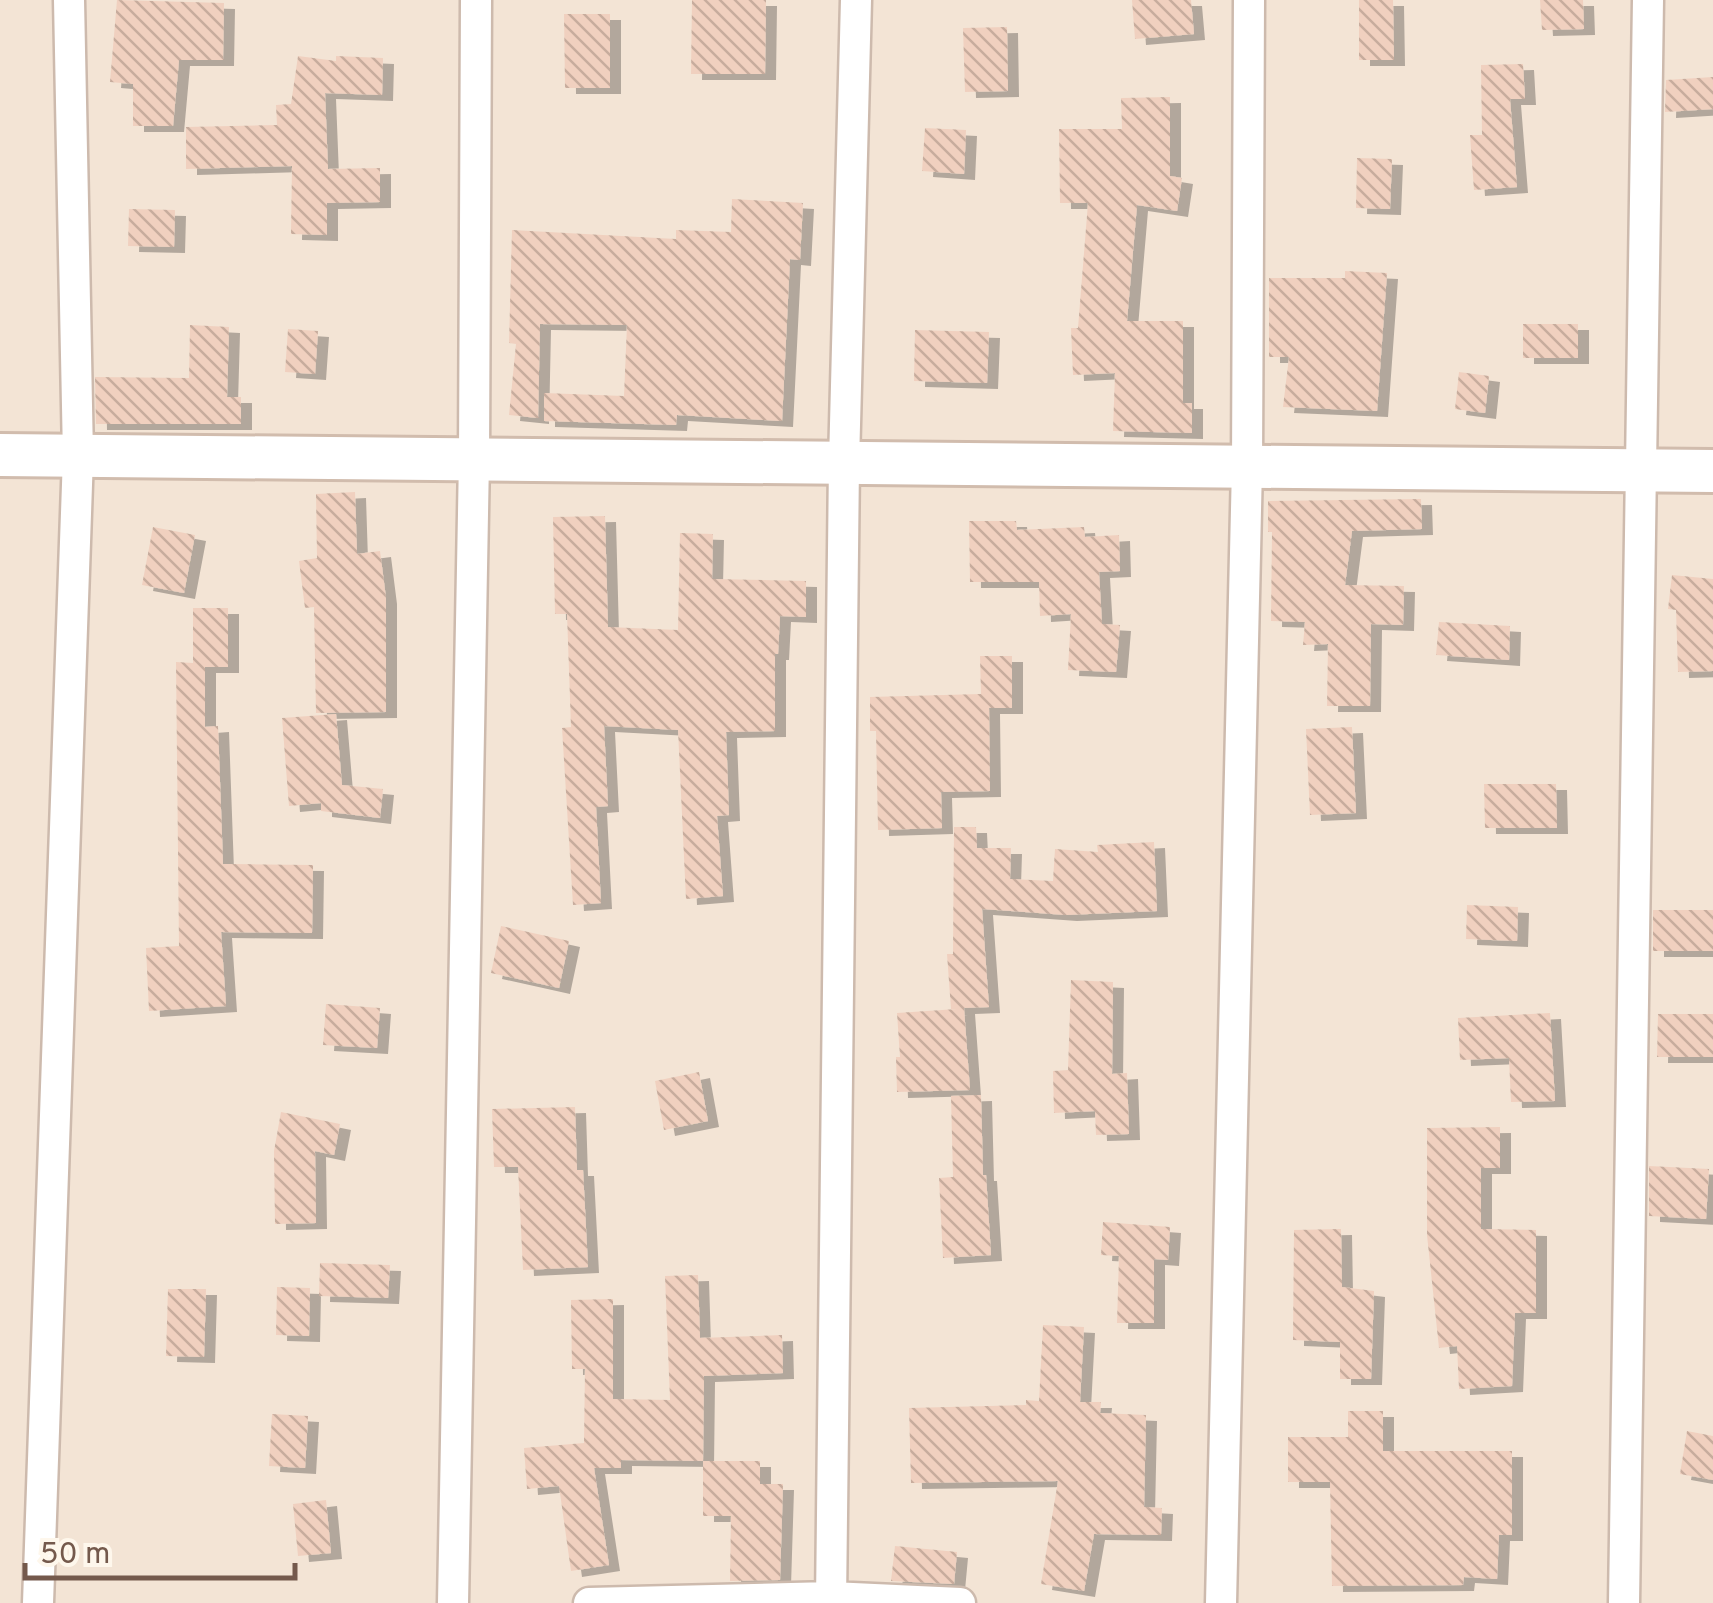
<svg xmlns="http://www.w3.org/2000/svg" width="1713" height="1603" font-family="Overpass,sans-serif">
	<defs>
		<pattern id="building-back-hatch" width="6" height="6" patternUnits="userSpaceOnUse" patternTransform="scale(2.5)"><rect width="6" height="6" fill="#f0d0bf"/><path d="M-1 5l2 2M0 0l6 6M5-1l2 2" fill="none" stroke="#c7ac9d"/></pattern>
		<filter id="shadow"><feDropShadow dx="11" dy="6" stdDeviation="0" flood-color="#0004"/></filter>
	</defs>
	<rect width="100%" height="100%" fill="#fbf2e6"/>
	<path fill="#f3e4d5" d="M 0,0 L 1713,0 L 1713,1603 L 0,1603 Z"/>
	<path fill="url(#building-back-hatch)" filter="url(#shadow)" d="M 117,0 L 224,3 L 223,60 L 179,60 L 173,126 L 133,126 L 133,84 L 110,82 Z
		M 692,0 L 766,0 L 765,74 L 691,74 Z
		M 1132,0 L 1191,0 L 1194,34 L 1135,39 Z
		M 1359,0 L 1393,0 L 1394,60 L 1359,60 Z
		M 1540,0 L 1583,0 L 1584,29 L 1542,30 Z
		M 564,14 L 610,14 L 610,88 L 565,88 Z
		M 1007,27 L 1008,91 L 965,92 L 963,28 Z
		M 298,56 L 336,61 L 336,56 L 383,58 L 382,95 L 325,93 L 328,169 L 380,168 L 380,202 L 327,203 L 327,235 L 291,234 L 292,166 L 186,169 L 186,127 L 277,125 L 276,105 L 291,104 Z
		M 1523,64 L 1525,99 L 1510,99 L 1517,187 L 1474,190 L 1470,135 L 1482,135 L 1481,65 Z
		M 1713,77 L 1713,109 L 1665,112 L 1666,80 Z
		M 1170,97 L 1170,176 L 1182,178 L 1177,211 L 1137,205 L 1127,321 L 1183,321 L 1183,403 L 1192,403 L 1192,433 L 1113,431 L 1115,373 L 1073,375 L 1071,328 L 1078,328 L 1088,203 L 1060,203 L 1059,129 L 1122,129 L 1121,98 Z
		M 925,128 L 966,130 L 964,174 L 922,171 Z
		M 1357,158 L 1392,159 L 1390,209 L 1356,208 Z
		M 732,199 L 803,203 L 800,260 L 790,259 L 782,421 L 677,415 L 676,425 L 544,421 L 544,393 L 624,396 L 627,325 L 540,324 L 538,418 L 509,415 L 516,344 L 509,343 L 512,230 L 676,239 L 676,230 L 731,232 Z
		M 129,209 L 175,210 L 174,247 L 128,246 Z
		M 1345,271 L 1387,273 L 1377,411 L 1283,407 L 1289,357 L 1269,357 L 1269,278 L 1345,278 Z
		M 1523,324 L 1578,324 L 1578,358 L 1523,358 Z
		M 190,325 L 229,327 L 227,397 L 241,397 L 241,424 L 96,424 L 95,377 L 189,378 Z
		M 288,329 L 318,331 L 315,374 L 285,372 Z
		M 915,330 L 989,332 L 987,383 L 914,381 Z
		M 1459,372 L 1489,376 L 1485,413 L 1455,409 Z
		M 355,492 L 357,554 L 380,551 L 386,598 L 386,712 L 316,713 L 314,607 L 305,608 L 299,561 L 317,558 L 316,494 Z
		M 1421,499 L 1422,529 L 1352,531 L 1345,585 L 1404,586 L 1403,625 L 1371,624 L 1370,706 L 1327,706 L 1328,644 L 1303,645 L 1305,622 L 1271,621 L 1272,532 L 1268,532 L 1268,501 Z
		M 605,516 L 608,627 L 678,630 L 680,533 L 713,534 L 712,579 L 806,581 L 806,617 L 780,616 L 778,654 L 775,654 L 775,731 L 726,732 L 729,815 L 717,816 L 723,896 L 686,899 L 678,730 L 604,726 L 608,806 L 596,807 L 601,903 L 573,905 L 562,728 L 571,727 L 567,614 L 555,614 L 553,517 Z
		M 969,521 L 1016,521 L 1017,530 L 1084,527 L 1085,537 L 1119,535 L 1120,571 L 1099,572 L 1102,624 L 1120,625 L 1116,672 L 1068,670 L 1071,614 L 1040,616 L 1039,582 L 970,582 Z
		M 153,527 L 195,535 L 184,593 L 142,585 Z
		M 1672,575 L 1713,579 L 1713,671 L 1678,672 L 1676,610 L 1668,609 Z
		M 193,608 L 228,608 L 228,667 L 205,667 L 205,727 L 218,726 L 223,864 L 313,865 L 312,933 L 221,932 L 226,1006 L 149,1011 L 146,948 L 179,946 L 176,662 L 193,663 Z
		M 1439,622 L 1510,626 L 1509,660 L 1436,655 Z
		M 980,656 L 1012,656 L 1012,708 L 989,708 L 990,791 L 941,792 L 942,828 L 878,830 L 876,731 L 870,731 L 870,697 L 981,694 Z
		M 336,714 L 342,785 L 383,789 L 380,818 L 321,811 L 321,803 L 289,806 L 282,718 Z
		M 1352,727 L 1356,813 L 1310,815 L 1306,729 Z
		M 1484,784 L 1556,784 L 1557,828 L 1485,828 Z
		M 954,827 L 976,827 L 977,848 L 1011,848 L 1010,879 L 1053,881 L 1055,849 L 1098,852 L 1097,845 L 1154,842 L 1157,911 L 1066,915 L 982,909 L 989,1007 L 964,1008 L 970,1090 L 897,1092 L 896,1057 L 900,1057 L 897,1013 L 957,1009 L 951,1009 L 947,954 L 953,954 Z
		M 1467,905 L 1518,907 L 1517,941 L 1466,939 Z
		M 1653,910 L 1713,910 L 1713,951 L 1653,951 Z
		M 501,926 L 569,941 L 559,988 L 491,973 Z
		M 1071,980 L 1113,982 L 1112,1074 L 1127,1073 L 1129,1134 L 1096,1135 L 1095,1111 L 1054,1113 L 1053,1071 L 1068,1070 Z
		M 326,1004 L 380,1008 L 377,1048 L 323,1045 Z
		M 1550,1013 L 1555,1101 L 1511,1102 L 1509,1058 L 1460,1060 L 1458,1018 Z
		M 1658,1014 L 1713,1014 L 1713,1057 L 1657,1057 Z
		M 699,1072 L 708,1121 L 664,1130 L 655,1081 Z
		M 981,1095 L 983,1175 L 986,1175 L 991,1255 L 943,1258 L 939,1178 L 953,1177 L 951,1096 Z
		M 575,1107 L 577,1170 L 583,1170 L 588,1267 L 523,1270 L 518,1167 L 494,1167 L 492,1109 Z
		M 281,1112 L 340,1124 L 334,1155 L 315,1151 L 316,1223 L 275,1224 L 274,1151 Z
		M 1500,1127 L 1500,1168 L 1481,1168 L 1481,1229 L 1536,1230 L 1536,1313 L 1515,1313 L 1512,1386 L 1459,1389 L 1457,1346 L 1439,1348 L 1427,1235 L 1427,1128 Z
		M 1649,1166 L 1709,1169 L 1706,1219 L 1649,1216 Z
		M 1103,1222 L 1170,1227 L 1168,1260 L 1154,1259 L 1154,1323 L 1117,1323 L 1119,1256 L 1101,1255 Z
		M 1341,1229 L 1342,1287 L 1374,1291 L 1371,1379 L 1340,1379 L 1340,1342 L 1293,1340 L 1294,1230 Z
		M 320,1263 L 390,1265 L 388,1298 L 319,1296 Z
		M 698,1275 L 700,1338 L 782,1335 L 783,1373 L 704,1376 L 703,1461 L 621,1460 L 621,1468 L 594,1468 L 609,1565 L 571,1571 L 559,1486 L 527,1489 L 524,1448 L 584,1443 L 585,1369 L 572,1369 L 571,1300 L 613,1299 L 613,1399 L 670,1400 L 665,1276 Z
		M 277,1287 L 310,1288 L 309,1336 L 276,1335 Z
		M 168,1289 L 206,1289 L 204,1357 L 166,1356 Z
		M 1043,1325 L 1084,1327 L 1080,1402 L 1101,1402 L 1100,1413 L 1146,1415 L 1144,1507 L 1162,1508 L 1161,1535 L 1094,1534 L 1084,1591 L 1041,1584 L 1058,1481 L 911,1483 L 909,1408 L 1026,1405 L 1026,1400 L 1039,1401 Z
		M 1348,1411 L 1383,1411 L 1383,1451 L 1512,1451 L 1512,1535 L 1499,1535 L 1497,1579 L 1464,1577 L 1463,1585 L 1332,1586 L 1330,1482 L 1288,1482 L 1288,1437 L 1348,1437 Z
		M 272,1414 L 308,1416 L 305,1468 L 269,1466 Z
		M 1687,1431 L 1713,1436 L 1713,1480 L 1680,1474 Z
		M 703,1461 L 760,1461 L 760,1484 L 783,1484 L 780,1580 L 730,1581 L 731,1516 L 703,1516 Z
		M 326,1500 L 331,1553 L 298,1556 L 293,1504 Z
		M 895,1546 L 957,1552 L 954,1584 L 891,1581 Z"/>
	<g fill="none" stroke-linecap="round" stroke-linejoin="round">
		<defs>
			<path id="street" d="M 38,1603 L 78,456 L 69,0
				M 453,1603 L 474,459 L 476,0
				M 589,1603 L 831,1597 L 960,1603
				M 831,1603 L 844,463 L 856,0
				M 1221,1603 L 1247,466 L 1249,0
				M 1624,1603 L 1648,0"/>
			<path id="secondary" d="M 0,455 L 1713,471"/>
		</defs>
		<use href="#street" stroke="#cdbaad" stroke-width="35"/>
		<use href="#secondary" stroke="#d1bcad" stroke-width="48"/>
		<use href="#street" stroke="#fff" stroke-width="30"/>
		<use href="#secondary" stroke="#fff" stroke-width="42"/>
	</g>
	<path d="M25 1563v15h270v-15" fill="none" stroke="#74594c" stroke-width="5"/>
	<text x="40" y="1563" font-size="30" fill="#74594c" stroke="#fef7ec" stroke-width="8" paint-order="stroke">50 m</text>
</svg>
